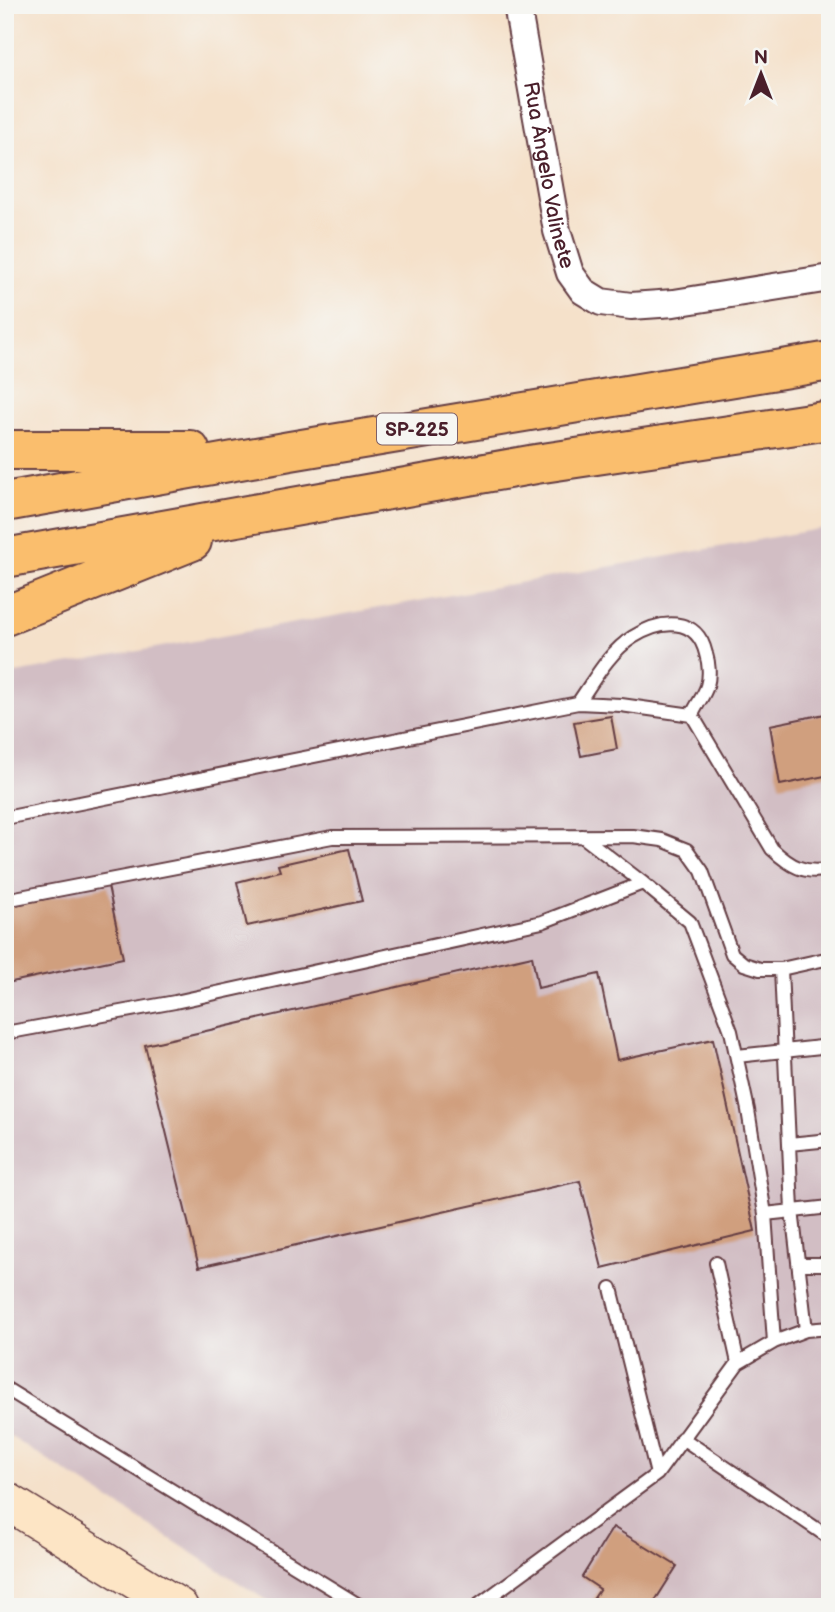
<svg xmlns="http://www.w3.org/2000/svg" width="835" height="1612" font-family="'Balsamiq Sans',sans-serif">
	<rect width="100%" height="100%" fill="#f6f6f2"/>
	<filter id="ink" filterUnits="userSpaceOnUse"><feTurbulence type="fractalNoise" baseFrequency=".0143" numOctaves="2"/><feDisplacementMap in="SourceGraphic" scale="14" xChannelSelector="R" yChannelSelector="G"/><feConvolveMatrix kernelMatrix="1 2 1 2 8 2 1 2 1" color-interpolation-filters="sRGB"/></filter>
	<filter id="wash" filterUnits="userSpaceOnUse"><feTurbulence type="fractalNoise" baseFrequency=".00686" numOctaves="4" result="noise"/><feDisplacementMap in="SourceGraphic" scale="28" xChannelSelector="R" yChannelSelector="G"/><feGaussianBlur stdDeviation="1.57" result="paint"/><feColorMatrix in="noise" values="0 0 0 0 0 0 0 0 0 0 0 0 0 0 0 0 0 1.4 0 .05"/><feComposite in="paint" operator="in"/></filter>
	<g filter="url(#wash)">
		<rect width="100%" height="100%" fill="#f5e1ca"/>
		<path fill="#d2bec4" d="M 830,527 L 830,1607 L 277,1607 L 5,1433 L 5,675 Z"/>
		<g id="blocks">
			<path fill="#d09f7e" d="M 830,713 L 830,775 L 780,785 L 770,725 Z
				M 611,716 L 617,749 L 581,756 L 574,722 Z
				M 349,849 L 362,901 L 247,926 L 237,882 L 280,871 L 278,865 Z
				M 108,886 L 123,958 L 7,983 L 5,907 Z
				M 532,956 L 538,988 L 599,974 L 617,1060 L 713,1039 L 755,1231 L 602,1268 L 580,1181 L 199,1267 L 145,1045 Z
				M 613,1527 L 677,1566 L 651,1607 L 588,1607 L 600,1589 L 582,1577 Z"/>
		</g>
	</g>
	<g filter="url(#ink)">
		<use href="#blocks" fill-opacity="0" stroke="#643c43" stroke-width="2"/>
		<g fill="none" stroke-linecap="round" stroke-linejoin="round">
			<defs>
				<path id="lane" d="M 578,703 L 621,705 L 692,715
					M 5,818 L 578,703 C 594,680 609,652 633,637 C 660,620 697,615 706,654 C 709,663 710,676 707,686 C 704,696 696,705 692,715 L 772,849 C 790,866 805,875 830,869
					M 582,836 L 643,883
					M 5,900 L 332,837 L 633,836 L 662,840 L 687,850 L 702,871 L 732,954 L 744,964 L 760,969 L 781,969 L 830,958
					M 781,969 L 792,1210 L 806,1330
					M 5,1033 L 175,1002 L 542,922 L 643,883 L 690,922 L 731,1031 L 748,1110 L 765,1214 L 774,1342
					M 737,1056 L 830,1046
					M 789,1144 L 830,1140
					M 765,1214 L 830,1207
					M 716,1263 L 738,1363
					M 799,1264 L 830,1264
					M 611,1288 L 657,1474
					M 5,1388 L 362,1607
					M 682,1438 L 830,1538
					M 476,1607 L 657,1474 L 738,1363 L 774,1342 L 806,1330 L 830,1328"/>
				<g id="street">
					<path id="s1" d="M 517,5 L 557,231 L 570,273 L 583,291 L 601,302 L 631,306 L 674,303 L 830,278"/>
				</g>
				<path id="secondary" d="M 5,1500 L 179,1607"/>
				<path id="highway" d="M 5,450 L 190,450
					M 5,502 L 290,451 L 830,361
					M 5,558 L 536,464 L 830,420
					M 5,616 L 192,541"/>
			</defs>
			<use href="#lane" stroke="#643c43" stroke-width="16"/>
			<use href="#street" stroke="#643c43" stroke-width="30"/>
			<use href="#secondary" stroke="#643c43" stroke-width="40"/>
			<use href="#highway" stroke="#643c43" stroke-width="42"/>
			<use href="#lane" stroke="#fff" stroke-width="12"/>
			<use href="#street" stroke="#fff" stroke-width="26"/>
			<use href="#secondary" stroke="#fde5c5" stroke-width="37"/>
			<use href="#highway" stroke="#fabe6d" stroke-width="38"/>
		</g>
	</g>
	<g text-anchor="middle" stroke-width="6" stroke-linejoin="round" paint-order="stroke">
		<rect fill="#f6f6f2" stroke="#7e6067" stroke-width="2" x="377" y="413.5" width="80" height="31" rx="5"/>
		<g font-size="19" font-weight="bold" fill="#4a1f2b">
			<text x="417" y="436">SP-225</text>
		</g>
		<g font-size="21" fill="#4a1f2b" stroke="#f6f6f2">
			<text dy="7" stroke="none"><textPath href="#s1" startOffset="173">Rua Ângelo Valinete</textPath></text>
		</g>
	</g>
	<rect width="835" height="1612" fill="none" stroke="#f6f6f2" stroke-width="28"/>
	<g transform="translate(761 74)" stroke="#f6f6f2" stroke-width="5" paint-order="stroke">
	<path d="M0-5L12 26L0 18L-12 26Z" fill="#4a1f2b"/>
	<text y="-10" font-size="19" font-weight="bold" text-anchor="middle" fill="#4a1f2b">N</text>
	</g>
</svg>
